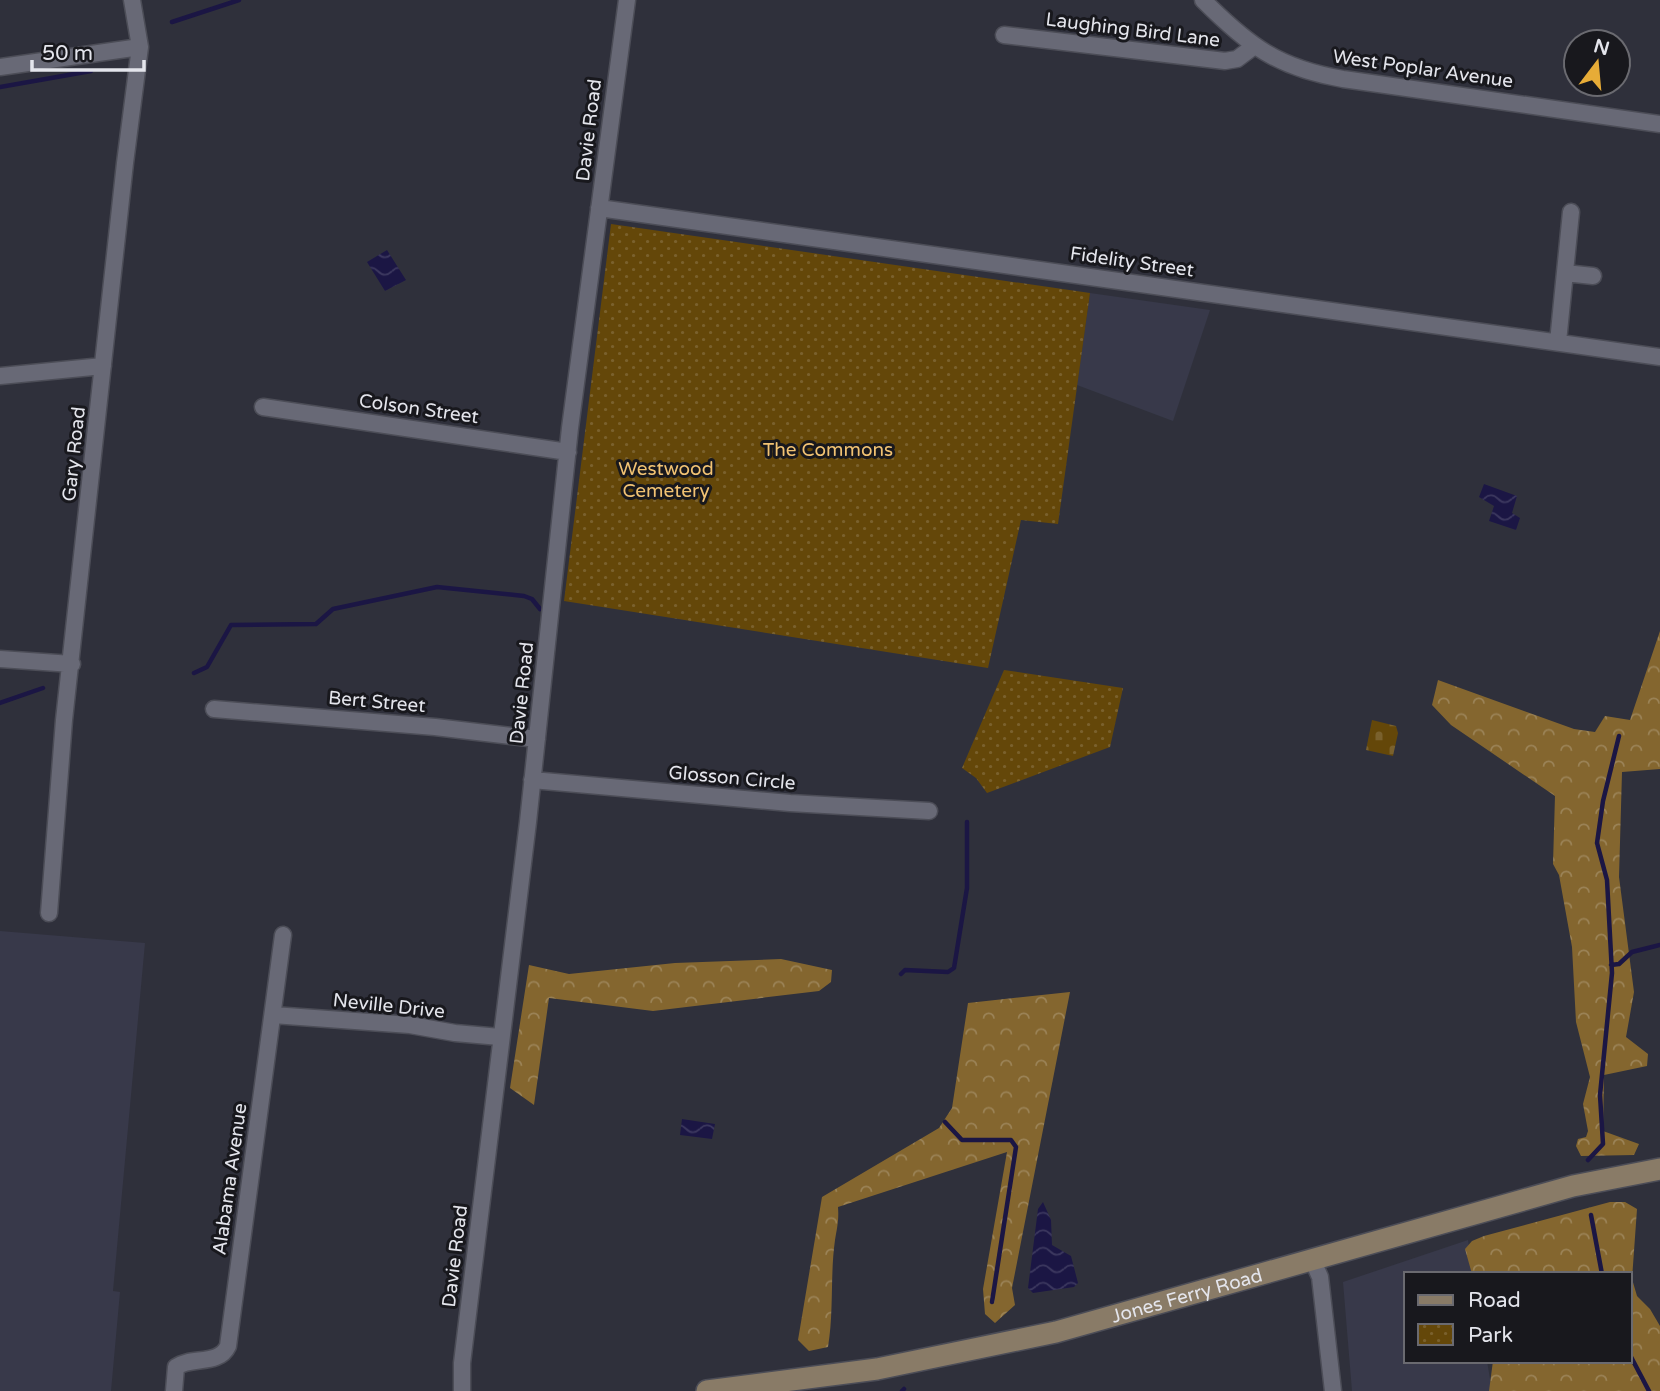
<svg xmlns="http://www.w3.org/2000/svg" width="1660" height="1391" font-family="'Varela Round',sans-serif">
	<defs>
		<pattern id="forest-crowns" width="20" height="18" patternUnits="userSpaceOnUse" patternTransform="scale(1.75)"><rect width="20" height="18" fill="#84662f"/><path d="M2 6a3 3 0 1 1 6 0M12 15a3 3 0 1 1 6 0" fill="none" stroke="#9b8357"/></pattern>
		<pattern id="cemetery-stones" width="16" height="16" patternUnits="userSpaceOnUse" patternTransform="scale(1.75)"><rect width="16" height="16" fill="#644709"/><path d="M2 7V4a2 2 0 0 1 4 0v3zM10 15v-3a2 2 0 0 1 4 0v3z" fill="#7a612d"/></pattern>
		<pattern id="park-dots" width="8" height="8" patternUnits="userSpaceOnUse" patternTransform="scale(1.75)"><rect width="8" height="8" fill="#644709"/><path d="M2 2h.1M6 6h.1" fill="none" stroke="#7a612d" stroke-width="1.8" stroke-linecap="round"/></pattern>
		<pattern id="water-waves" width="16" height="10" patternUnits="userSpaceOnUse" patternTransform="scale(1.75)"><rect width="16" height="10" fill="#1b1644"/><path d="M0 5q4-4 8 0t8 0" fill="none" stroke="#3c385f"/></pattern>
	</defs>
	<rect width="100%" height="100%" fill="#2f303b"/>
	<path fill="#38394a" d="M 1090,293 L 1210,310 L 1173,421 L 1077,385 Z
		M 0,931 L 145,943 L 113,1291 L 120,1292 L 111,1391 L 0,1391 Z
		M 1468,1240 L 1473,1274 L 1406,1274 L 1406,1361 L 1487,1361 L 1492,1391 L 1352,1391 L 1343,1282 Z"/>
	<path fill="url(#forest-crowns)" d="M 1660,631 L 1660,769 L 1622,772 L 1619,877 L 1634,992 L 1626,1037 L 1648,1054 L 1647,1066 L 1604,1075 L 1603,1131 L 1639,1144 L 1634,1155 L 1581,1156 L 1576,1146 L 1578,1139 L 1586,1137 L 1588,1131 L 1583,1104 L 1590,1077 L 1576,1022 L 1572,947 L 1559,875 L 1553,864 L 1555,796 L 1451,725 L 1432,705 L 1438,680 L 1574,729 L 1595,732 L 1605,716 L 1630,720 Z
		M 781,959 L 832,970 L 831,982 L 819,991 L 653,1011 L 549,998 L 534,1105 L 510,1088 L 529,965 L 569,974 L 675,963 Z
		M 1070,992 L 1012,1288 L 1015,1305 L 995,1323 L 985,1314 L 983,1289 L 1007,1152 L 838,1207 C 839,1220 837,1228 835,1240 C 830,1275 834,1311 828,1347 L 809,1351 L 798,1340 L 822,1197 L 939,1128 L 952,1108 L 968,1003 Z
		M 1610,1202 L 1625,1202 L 1637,1209 L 1632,1279 L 1637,1296 L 1650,1309 L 1660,1326 L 1660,1391 L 1489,1391 L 1493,1361 L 1630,1361 L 1630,1274 L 1472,1274 L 1465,1249 L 1472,1241 L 1484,1236 Z"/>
	<path fill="url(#cemetery-stones)" d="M 1372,720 L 1396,726 L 1398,733 L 1393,756 L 1366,750 Z"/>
	<path fill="url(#park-dots)" d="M 611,224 L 1090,293 L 1058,524 L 1021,520 L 988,668 L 564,601 Z
		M 1004,670 L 1123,688 L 1110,747 L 987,793 L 976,778 L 962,768 Z"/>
	<path fill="url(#water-waves)" d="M 387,250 L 406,280 L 385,291 L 367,262 Z
		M 1484,484 L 1517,496 L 1512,513 L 1520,518 L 1516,530 L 1489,521 L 1494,506 L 1479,497 Z
		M 682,1119 L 715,1124 L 712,1139 L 680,1135 Z
		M 1043,1202 L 1051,1220 L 1052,1245 L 1071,1256 L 1078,1283 L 1074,1287 L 1033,1293 L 1028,1288 L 1038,1209 Z"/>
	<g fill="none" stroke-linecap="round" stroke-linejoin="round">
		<path stroke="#1b1644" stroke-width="4.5" d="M 172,22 L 239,0
			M 0,87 L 91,71
			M 194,673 L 207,667 L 231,625 L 316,624 L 333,609 L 437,587 L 524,596 L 532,599 L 540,609
			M 0,703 L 43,688
			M 1611,965 L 1619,964 L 1632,952 L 1660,945
			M 901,974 L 905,970 L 948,972 L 954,968 L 967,888 L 967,822
			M 945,1122 L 962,1140 L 1011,1140 L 1016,1147 L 992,1302
			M 1588,1160 L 1603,1144 L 1600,1095 L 1612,973 L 1607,880 L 1597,843 L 1603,801 L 1619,736
			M 1591,1215 L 1602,1274
			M 1630,1355 L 1649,1391
			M 902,1391 L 904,1389"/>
		<defs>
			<path id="street" d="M 1203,0 C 1249,46 1278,68 1343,79 L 1660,124
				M 1004,35 L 1225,61 L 1237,59 L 1253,47
				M 0,67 L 140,47
				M 599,208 L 1660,357
				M 1565,273 L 1593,276
				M 1558,342 L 1571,212
				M 0,376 L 103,366
				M 263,407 L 568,452
				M 0,659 L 72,664
				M 214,709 L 435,727 L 537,739
				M 532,780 L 790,803 L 929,811
				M 49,913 L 64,720 L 125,163 L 140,47 L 132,0
				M 273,1015 L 410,1025 L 455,1033 L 500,1037
				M 1312,1259 L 1320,1277 L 1333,1391
				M 174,1391 L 176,1367 C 191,1356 219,1366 228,1346 L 283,935
				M 462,1391 L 462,1363 L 528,822 L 570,428 L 627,0"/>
			<g id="secondary">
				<path id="s1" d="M 707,1391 L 877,1369 L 1056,1332 L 1573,1186 L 1660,1169"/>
			</g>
		</defs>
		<use href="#street" stroke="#4c4d57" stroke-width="19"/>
		<use href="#secondary" stroke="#4c4d57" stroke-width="24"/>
		<use href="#street" stroke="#686976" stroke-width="16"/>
		<use href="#secondary" stroke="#897b67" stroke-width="21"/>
	</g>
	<g text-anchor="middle" stroke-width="6" stroke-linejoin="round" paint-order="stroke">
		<g font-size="19" fill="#e4e5ec" stroke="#18181d">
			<text transform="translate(1133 29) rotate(7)" y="7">Laughing Bird Lane</text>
			<text transform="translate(1423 68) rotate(8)" y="7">West Poplar Avenue</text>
			<text transform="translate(588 130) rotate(-83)" y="7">Davie Road</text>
			<text transform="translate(1132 261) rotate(8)" y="7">Fidelity Street</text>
			<text transform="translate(419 408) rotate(8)" y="7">Colson Street</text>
			<text transform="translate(73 454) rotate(-84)" y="7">Gary Road</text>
			<text transform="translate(521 693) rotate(-84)" y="7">Davie Road</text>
			<text transform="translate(377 701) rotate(5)" y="7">Bert Street</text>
			<text transform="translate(732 777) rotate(5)" y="7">Glosson Circle</text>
			<text transform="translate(389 1005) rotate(6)" y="7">Neville Drive</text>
			<text transform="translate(229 1179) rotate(-82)" y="7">Alabama Avenue</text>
			<text transform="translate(454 1256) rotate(-83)" y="7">Davie Road</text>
			<text dy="7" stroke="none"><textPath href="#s1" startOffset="490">Jones Ferry Road</textPath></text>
		</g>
		<g font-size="19" fill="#f2c373" stroke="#18181d">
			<text x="828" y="456">The Commons</text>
			<text x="666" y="475">Westwood<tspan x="666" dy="22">Cemetery</tspan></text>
		</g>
	</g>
	<rect x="1404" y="1272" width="228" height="91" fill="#18181d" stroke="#6a6a70" stroke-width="2"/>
	<rect x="1418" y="1295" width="35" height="10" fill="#897b67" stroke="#6a6a70" stroke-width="2"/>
	<text x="1468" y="1307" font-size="21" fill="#e4e5ec">Road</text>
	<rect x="1418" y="1324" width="35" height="21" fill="url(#park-dots)" stroke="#6a6a70" stroke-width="2"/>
	<text x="1468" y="1342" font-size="21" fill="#e4e5ec">Park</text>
	<g transform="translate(1597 63) rotate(16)"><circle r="33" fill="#18181d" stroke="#6a6a70" stroke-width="2"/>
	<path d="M0-5L12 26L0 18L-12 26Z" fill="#e7ac37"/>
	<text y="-10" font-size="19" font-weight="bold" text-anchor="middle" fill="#e4e5ec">N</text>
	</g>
	<path d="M32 60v10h112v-10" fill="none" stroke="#e4e5ec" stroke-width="3.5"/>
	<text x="42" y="60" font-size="21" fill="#e4e5ec" stroke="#18181d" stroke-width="5" paint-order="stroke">50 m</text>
</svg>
